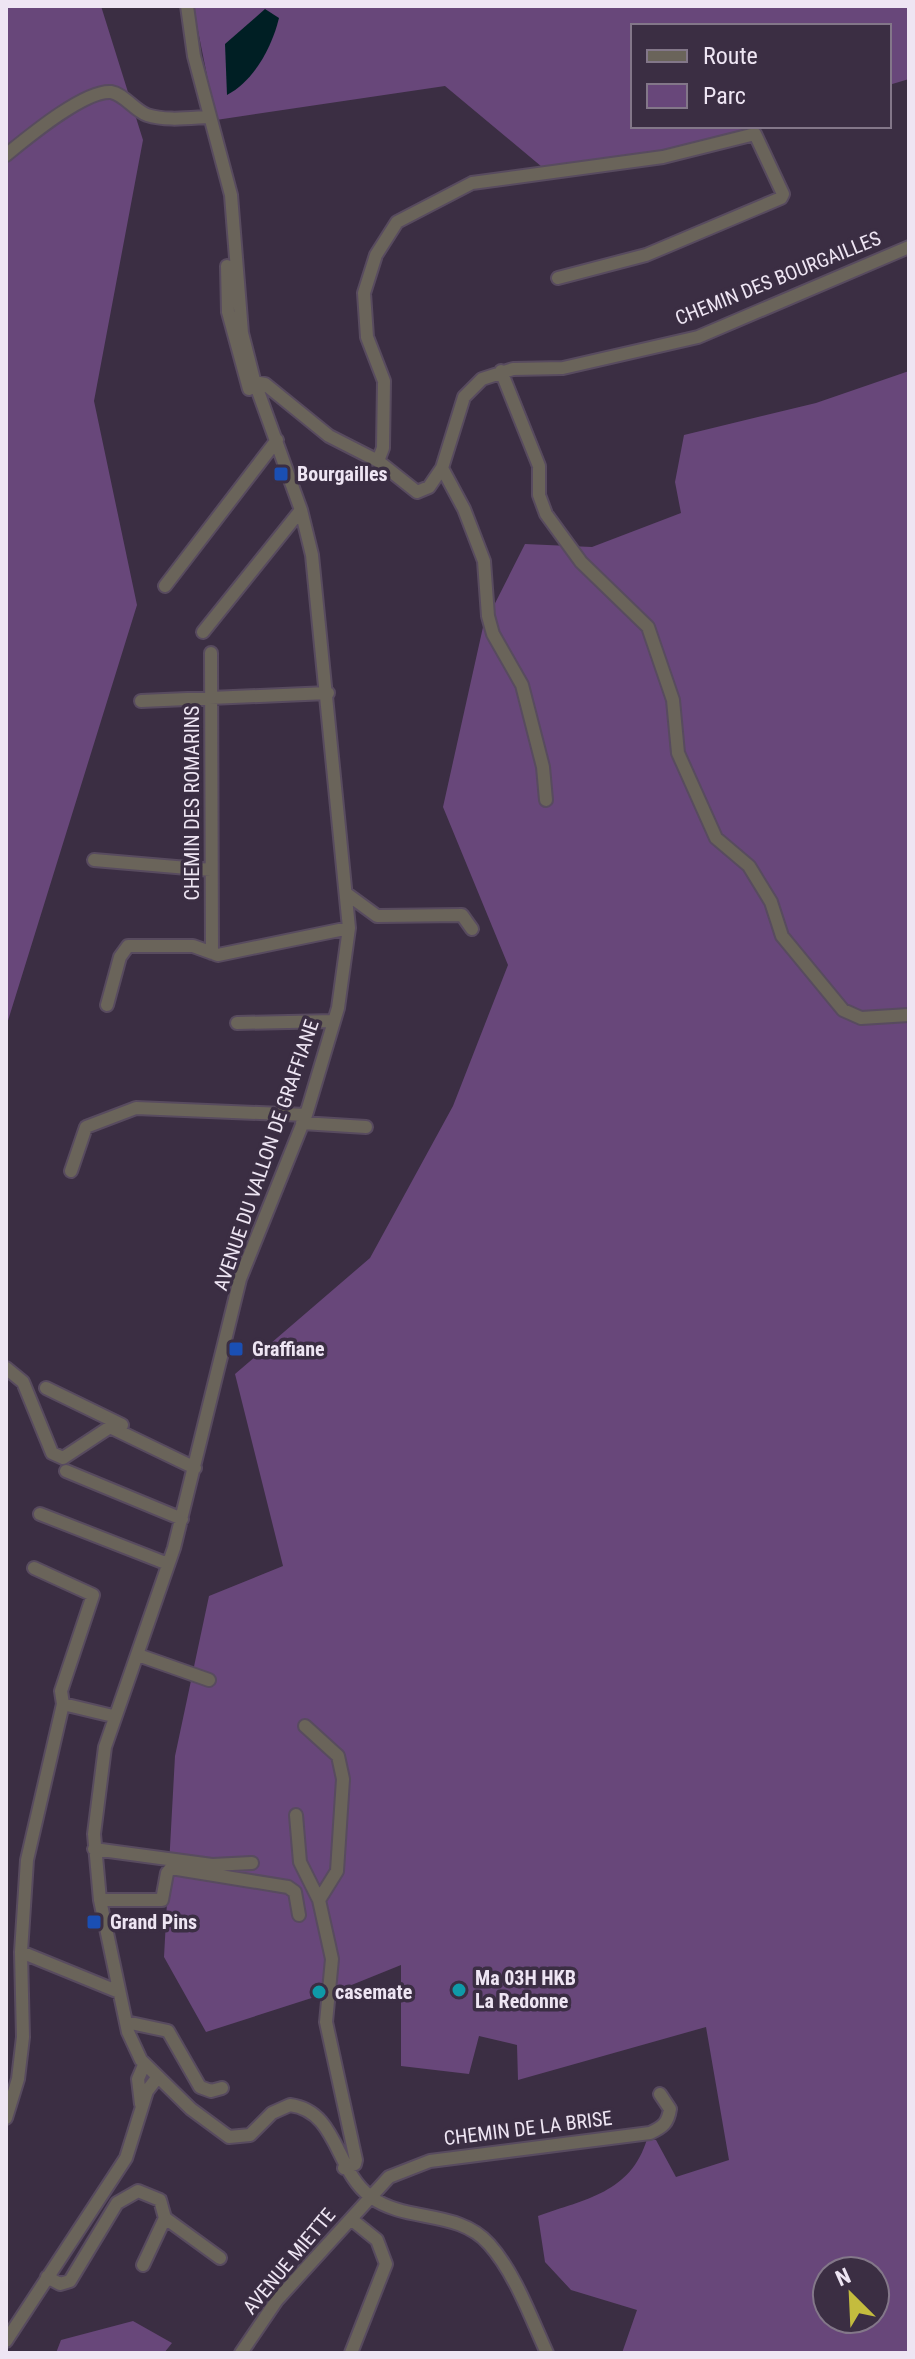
<svg xmlns="http://www.w3.org/2000/svg" width="915" height="2359" font-family="'Roboto Condensed',sans-serif">
	<rect width="100%" height="100%" fill="#3b2e43"/>
	<path fill="#68477a" fill-rule="evenodd" d="M 6,6 L 101,6 L 143,140 L 94,401 L 137,605 L 6,1027 Z
		M 193,6 L 909,6 L 909,79 L 889,85 L 889,26 L 633,26 L 633,126 L 758,126 L 690,147 L 548,172 L 445,86 L 216,120 Z
		M 909,371 L 909,2353 L 622,2353 L 637,2310 L 571,2290 L 545,2262 L 538,2216 C 585,2199 631,2193 647,2139 L 656,2140 L 676,2177 L 729,2160 L 706,2027 L 518,2080 L 517,2045 L 479,2036 L 469,2074 L 401,2066 L 401,1965 L 349,1986 L 206,2032 L 164,1957 L 175,1756 L 209,1596 L 283,1566 L 235,1374 L 370,1258 L 453,1106 L 508,965 L 443,807 L 483,627 L 525,544 L 592,547 L 681,513 L 675,482 L 684,435 L 816,403 ZM 827,2271 L 875,2271 L 875,2319 L 827,2319 Z
		M 133,2321 L 172,2343 L 164,2353 L 56,2353 L 61,2340 Z"/>
	<path fill="#001f24" d="M 265,9 L 279,18 C 272,47 254,81 227,95 L 225,44 Z"/>
	<g fill="none" stroke-linecap="round" stroke-linejoin="round">
		<defs>
			<path id="minor" d="M 187,6 L 194,56 L 231,195 L 242,333 L 254,380 L 301,510 L 312,555 L 349,928 L 338,1008 L 306,1115 L 240,1279 L 174,1548 L 105,1747 L 94,1834 L 100,1900 L 128,2032 L 141,2060 L 191,2109 L 229,2137 L 250,2135 L 272,2113 L 290,2105 C 338,2111 335,2171 371,2197 C 406,2223 458,2209 489,2244 C 515,2273 531,2318 547,2353
				M 6,155 C 27,138 84,90 111,92 C 124,94 134,110 147,115 C 165,121 189,118 208,117
				M 227,266 L 228,312 L 249,389
				M 501,371 L 539,466 L 539,495 L 546,514 L 581,562 L 648,627 L 673,700 L 678,753 L 716,838 L 749,866 L 771,902 L 782,936 L 843,1010 L 861,1018 L 909,1015
				M 249,381 L 265,384 L 329,436 L 378,461 L 417,492 L 429,487 L 442,468 L 464,397 L 482,379 L 513,369 L 563,368 L 698,337 L 909,247
				M 378,461 L 383,448 L 384,381 L 367,337 L 364,293 L 376,255 L 397,222 L 472,183 L 663,157 L 755,134 L 783,194 L 781,198 L 646,255 L 558,278
				M 442,468 L 464,509 L 484,561 L 488,616 L 493,634 L 522,685 L 543,767 L 546,800
				M 165,586 L 277,440
				M 203,632 L 301,510
				M 211,653 L 212,953
				M 141,701 L 328,693
				M 94,860 L 211,870
				M 347,894 L 377,916 L 462,915 L 472,929
				M 107,1005 L 120,957 L 128,946 L 193,946 L 218,955 L 349,928
				M 237,1023 L 334,1021
				M 302,1123 L 366,1127
				M 71,1171 L 86,1127 L 136,1108 L 306,1115
				M 6,1368 L 23,1382 L 52,1453 L 63,1458 L 110,1427 L 195,1468
				M 46,1388 L 122,1425
				M 66,1471 L 182,1519
				M 40,1514 L 168,1564
				M 138,1655 L 209,1680
				M 63,1704 L 113,1716
				M 305,1726 L 338,1756 L 343,1779 L 337,1871 L 319,1900
				M 296,1815 L 300,1862 L 319,1900 L 332,1959 L 326,2022 L 356,2160 L 355,2164 L 344,2168
				M 94,1849 L 212,1865 L 252,1863
				M 100,1900 L 162,1900 L 167,1873 L 171,1868 L 288,1887 L 295,1892 L 299,1915
				M 21,1952 L 119,1992
				M 126,2022 L 168,2031 L 200,2087 L 211,2091 L 222,2088
				M 141,2104 L 138,2079 L 144,2065
				M 6,2118 L 18,2079 L 23,2037 L 21,1952 L 27,1860 L 63,1704 L 61,1691 L 93,1595 L 34,1568
				M 165,2218 L 220,2258
				M 47,2277 L 60,2284 L 70,2281 L 117,2203 L 138,2191 L 160,2200 L 165,2218 L 143,2265
				M 6,2341 L 126,2158 L 147,2091 L 157,2078
				M 241,2353 L 277,2300 L 389,2177 L 430,2161 L 650,2133 C 663,2127 668,2123 670,2109 L 660,2094
				M 351,2353 L 386,2264 L 377,2240 L 351,2219"/>
		</defs>
		<use href="#minor" stroke="#584b5f" stroke-width="16"/>
		<use href="#minor" stroke="#6a645a" stroke-width="12"/>
	</g>
	<g fill="#1a4fb4" stroke="#3b2e43" stroke-width="3">
		<rect x="273" y="466" width="16" height="16" rx="4"/>
		<rect x="228" y="1341" width="16" height="16" rx="4"/>
		<rect x="86" y="1914" width="16" height="16" rx="4"/>
	</g>
	<g fill="#0f9aa8" stroke="#3b2e43" stroke-width="3">
		<circle cx="459" cy="1990" r="8"/>
		<circle cx="319" cy="1992" r="8"/>
	</g>
	<g text-anchor="middle" stroke-width="7" stroke-linejoin="round" paint-order="stroke">
		<g font-size="20" fill="#eee5f3" stroke="#3b2e43">
			<text transform="translate(778 278) rotate(-22)" y="7">CHEMIN DES BOURGAILLES</text>
			<text transform="translate(192 803) rotate(-90)" y="7">CHEMIN DES ROMARINS</text>
			<text transform="translate(266 1155) rotate(-71)" y="7">AVENUE DU VALLON DE GRAFFIANE</text>
			<text transform="translate(528 2128) rotate(-7)" y="7">CHEMIN DE LA BRISE</text>
			<text transform="translate(289 2261) rotate(-50)" y="7">AVENUE MIETTE</text>
		</g>
		<g font-size="20" font-weight="bold" fill="#eee5f3" stroke="#3b2e43" text-anchor="start">
			<text x="297" y="481">Bourgailles</text>
			<text x="252" y="1356">Graffiane</text>
			<text x="110" y="1929">Grand Pins</text>
			<text x="475" y="1985">Ma 03H HKB<tspan x="475" dy="23">La Redonne</tspan></text>
			<text x="335" y="1999">casemate</text>
		</g>
	</g>
	<rect width="915" height="2359" fill="none" stroke="#eee5f3" stroke-width="16"/>
	<rect x="631" y="24" width="260" height="104" fill="#3b2e43" stroke="#837789" stroke-width="2"/>
	<rect x="647" y="50" width="40" height="12" fill="#6a645a" stroke="#837789" stroke-width="2"/>
	<text x="703" y="64" font-size="24" fill="#eee5f3">Route</text>
	<rect x="647" y="84" width="40" height="24" fill="#68477a" stroke="#837789" stroke-width="2"/>
	<text x="703" y="104" font-size="24" fill="#eee5f3">Parc</text>
	<g transform="translate(851 2295) rotate(336)"><circle r="38" fill="#3b2e43" stroke="#837789" stroke-width="2"/>
	<path d="M0-6L14 30L0 20L-14 30Z" fill="#c4bc3e"/>
	<text y="-12" font-size="22" font-weight="bold" text-anchor="middle" fill="#eee5f3">N</text>
	</g>
</svg>
